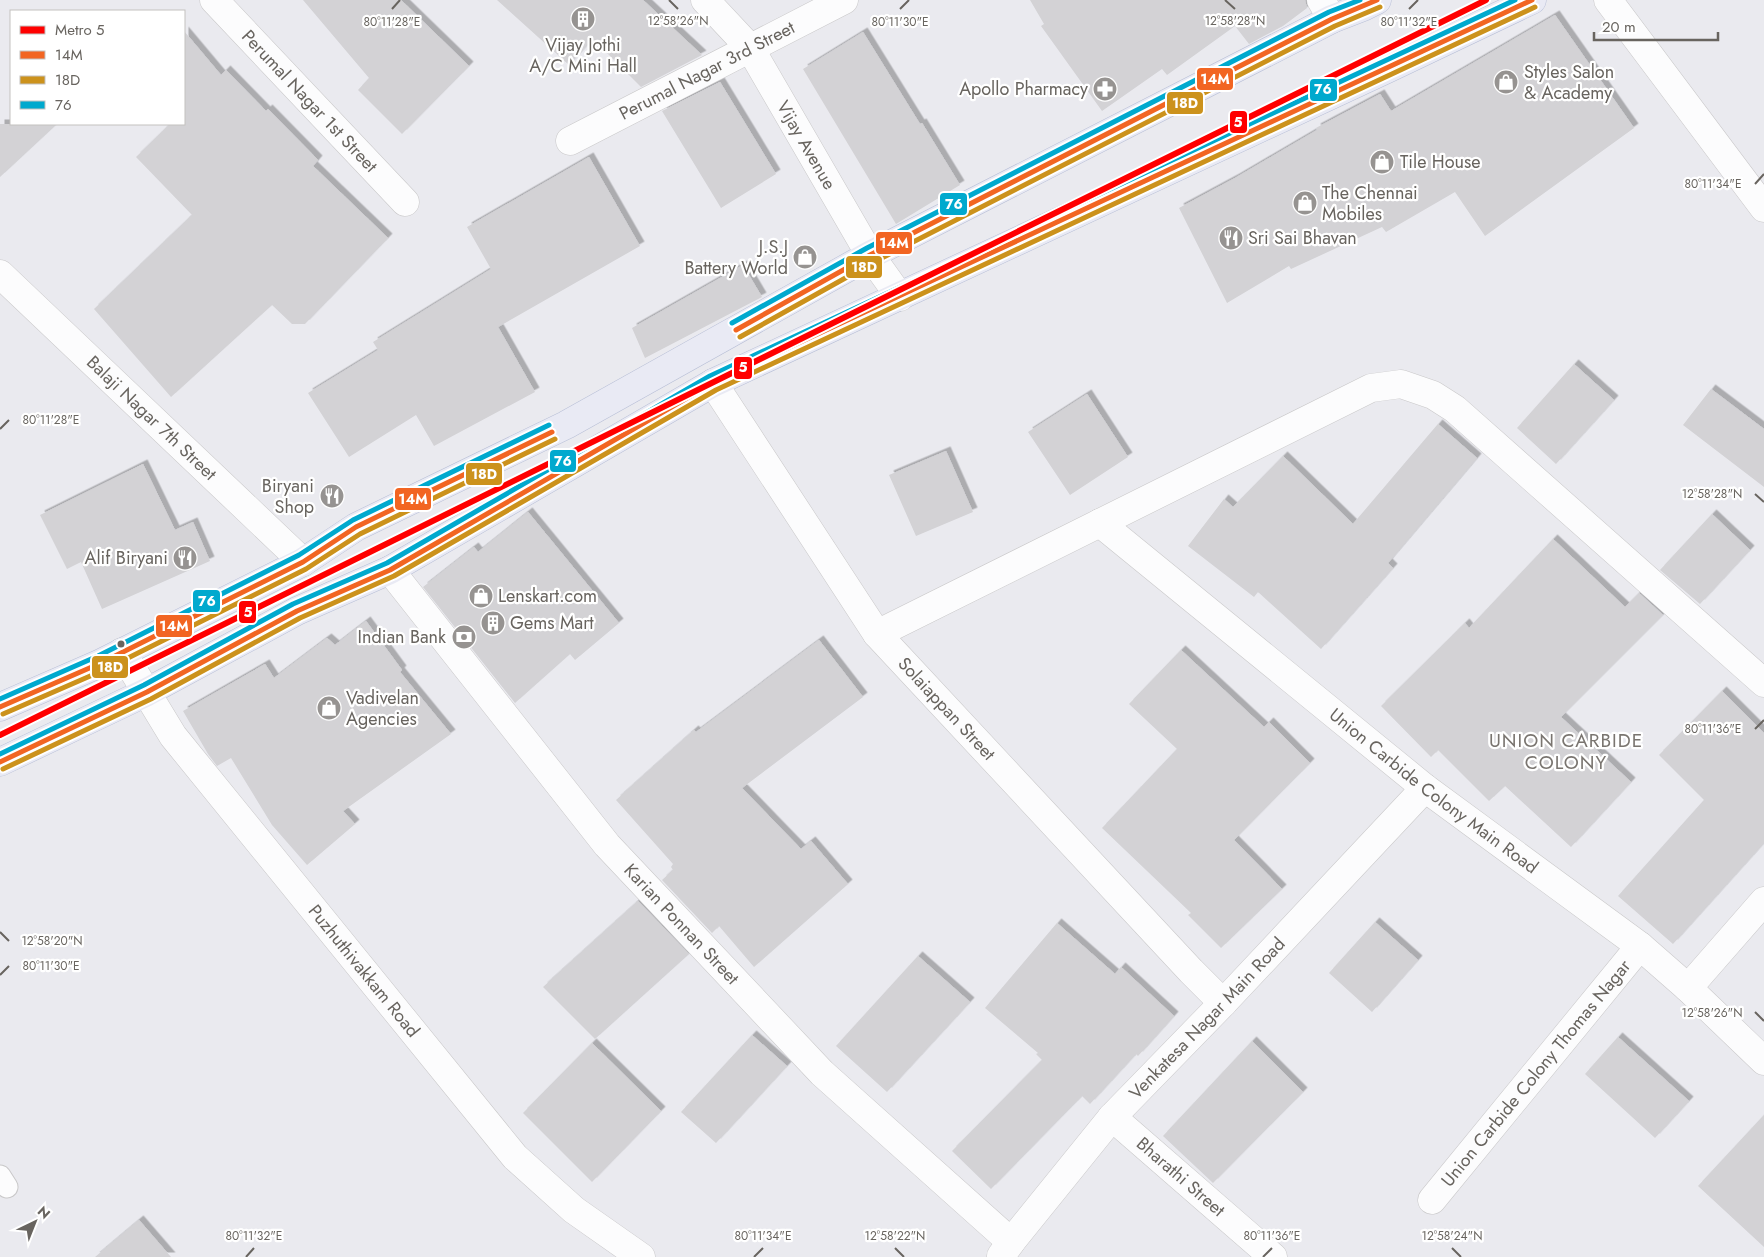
<svg xmlns="http://www.w3.org/2000/svg" width="1764" height="1257" font-family="Jost,sans-serif">
	<defs>
		<filter id="shadow"><feDropShadow dx="4.5" dy="-4.5" stdDeviation="0" flood-color="#0004"/></filter>
	</defs>
	<rect width="100%" height="100%" fill="#eaeaef"/>
	<path fill="#d3d2d5" filter="url(#shadow)" d="M 303,0 L 401,0 L 469,66 L 402,134 L 358,90 L 369,78 Z
		M 497,0 L 643,0 L 702,55 L 641,87 L 593,39 L 569,65 Z
		M 1030,0 L 1305,0 L 1307,8 L 1283,26 L 1249,44 L 1235,26 L 1167,75 L 1162,69 L 1102,111 L 1041,26 L 1044,24 Z
		M 1555,15 L 1634,128 L 1485,236 L 1455,192 L 1386,232 L 1382,227 L 1291,269 L 1289,266 L 1227,303 L 1179,208 L 1235,178 L 1317,130 L 1316,128 L 1380,94 L 1391,111 Z
		M 184,31 L 221,75 L 226,70 L 266,111 L 268,109 L 318,160 L 313,166 L 388,238 L 305,324 L 292,324 L 272,305 L 171,397 L 94,309 L 192,215 L 136,157 L 170,124 L 184,124 Z
		M 863,32 L 920,124 L 922,123 L 960,185 L 896,224 L 803,69 Z
		M 720,82 L 776,174 L 721,208 L 662,111 Z
		M 0,124 L 57,124 L 0,177 Z
		M 589,157 L 640,246 L 498,327 L 535,392 L 434,446 L 416,415 L 349,457 L 308,393 L 378,350 L 373,342 L 491,269 L 467,227 Z
		M 743,265 L 762,297 L 645,358 L 632,328 Z
		M 1574,364 L 1614,400 L 1556,464 L 1517,428 Z
		M 1711,389 L 1764,429 L 1764,487 L 1683,425 Z
		M 1087,394 L 1128,457 L 1070,495 L 1028,432 Z
		M 1438,424 L 1477,458 L 1388,563 L 1393,568 L 1321,649 L 1258,592 L 1254,597 L 1188,546 L 1224,499 L 1233,507 L 1283,456 L 1353,524 Z
		M 946,451 L 973,512 L 916,536 L 889,475 Z
		M 143,464 L 175,530 L 193,522 L 210,561 L 102,609 L 81,562 L 67,569 L 40,515 Z
		M 528,512 L 619,623 L 575,660 L 570,654 L 515,703 L 423,587 L 474,547 L 478,552 Z
		M 1712,514 L 1750,550 L 1700,604 L 1660,570 Z
		M 1553,539 L 1625,607 L 1639,593 L 1663,615 L 1561,717 L 1631,782 L 1571,847 L 1505,786 L 1489,801 L 1438,750 L 1431,757 L 1381,706 L 1465,623 L 1469,628 Z
		M 366,621 L 402,670 L 400,672 L 451,734 L 343,811 L 355,824 L 307,865 L 272,825 L 231,758 L 217,766 L 208,754 L 183,711 L 265,664 L 274,678 L 327,638 L 335,645 Z
		M 819,640 L 863,697 L 742,788 L 801,849 L 811,841 L 848,884 L 754,967 L 719,926 L 712,933 L 662,880 L 673,870 L 671,867 L 673,864 L 616,800 L 694,730 L 696,732 Z
		M 1181,650 L 1264,727 L 1269,722 L 1310,763 L 1234,840 L 1282,889 L 1221,948 L 1188,915 L 1191,913 L 1102,828 L 1177,749 L 1129,704 Z
		M 1722,691 L 1764,733 L 1764,843 L 1673,944 L 1618,896 L 1704,800 L 1659,755 Z
		M 638,901 L 689,954 L 595,1039 L 543,987 Z
		M 1375,922 L 1418,960 L 1372,1012 L 1329,973 Z
		M 1057,923 L 1115,974 L 1121,967 L 1174,1016 L 1138,1056 L 1136,1054 L 1090,1104 L 1082,1096 L 991,1189 L 952,1151 L 1042,1060 L 1036,1054 L 1038,1053 L 985,1008 Z
		M 918,956 L 970,1002 L 887,1092 L 836,1046 Z
		M 752,1035 L 787,1066 L 716,1143 L 681,1112 Z
		M 1618,1037 L 1689,1101 L 1655,1138 L 1585,1074 Z
		M 1252,1041 L 1303,1092 L 1213,1183 L 1163,1136 Z
		M 592,1043 L 661,1111 L 592,1182 L 523,1113 Z
		M 1764,1115 L 1764,1247 L 1698,1186 Z
		M 139,1220 L 171,1257 L 95,1257 Z"/>
	<g fill="none" stroke-linecap="round" stroke-linejoin="round">
		<defs>
			<path id="lane" d="M 0,1176 L 7,1187"/>
			<g id="street">
				<path id="s1" d="M 214,0 L 405,202"/>
				<path id="s2" d="M 705,0 L 750,48 L 870,255 L 900,297"/>
				<path d="M 1321,0 L 1332,19"/>
				<path id="s3" d="M 570,141 L 844,0"/>
				<path id="s4" d="M 0,274 L 303,562"/>
				<path id="s5" d="M 713,383 L 877,634 L 1191,971 L 1223,1003"/>
				<path id="s6" d="M 1100,523 L 1425,788 L 1640,946 L 1688,988 L 1764,1061"/>
				<path id="s7" d="M 390,570 L 607,845 L 822,1073 L 1011,1242"/>
				<path d="M 877,634 L 1371,388 L 1401,384 L 1433,395 L 1455,409 L 1764,683"/>
				<path d="M 1688,988 L 1764,901"/>
				<path id="s8" d="M 1112,1117 L 1273,1257"/>
				<path id="s9" d="M 1432,1200 L 1640,946"/>
				<path id="s10" d="M 1001,1256 L 1011,1242 L 1112,1117 L 1223,1003 L 1425,788"/>
			</g>
			<g id="secondary">
				<path d="M 1608,0 L 1764,208"/>
				<path id="s11" d="M 122,652 L 173,736 L 515,1157 L 574,1210 L 641,1257"/>
			</g>
			<path id="primary" d="M 0,707 L 101,663 L 303,562 L 356,527 L 566,425 L 870,255 L 1332,19 L 1363,7 L 1377,0
				M 0,762 L 147,692 L 297,611 L 390,570 L 713,383 L 1389,68 L 1532,0"/>
		</defs>
		<use href="#lane" stroke="#c9c8c9" stroke-width="23"/>
		<use href="#street" stroke="#c9c8c9" stroke-width="29"/>
		<use href="#secondary" stroke="#c8c7c8" stroke-width="29"/>
		<use href="#primary" stroke="#b8bfd6" stroke-width="29"/>
		<use href="#lane" stroke="#fcfcfd" stroke-width="21"/>
		<use href="#street" stroke="#fcfcfd" stroke-width="28"/>
		<use href="#secondary" stroke="#fcfcfd" stroke-width="28"/>
		<use href="#primary" stroke="#e9eaf4" stroke-width="28"/>
		<defs>
			<path id="bus-1" d="M 736,330 L 870,255 L 1332,19 L 1377,0
				M 0,707 L 101,663 L 303,562 L 356,527 L 552,432
				M 0,762 L 147,692 L 297,611 L 390,570 L 713,383 L 1532,0"/>
			<path id="bus-2" d="M 740,337 L 874,262 L 1335,26 L 1380,7
				M 3,714 L 104,670 L 306,569 L 360,534 L 555,439
				M 3,769 L 151,699 L 300,618 L 394,576 L 716,390 L 1535,7"/>
			<path id="bus-3" d="M 732,323 L 867,248 L 1329,12 L 1360,0
				M 0,699 L 98,656 L 299,555 L 353,520 L 549,425
				M 0,754 L 144,685 L 293,604 L 387,563 L 710,376 L 1515,0"/>
		</defs>
		<use href="#bus-1" stroke="#fff" stroke-width="9"/>
		<use href="#bus-2" stroke="#fff" stroke-width="9"/>
		<use href="#bus-3" stroke="#fff" stroke-width="9"/>
		<use href="#bus-1" stroke="#f26522" stroke-width="5"/>
		<use href="#bus-2" stroke="#cc921c" stroke-width="5"/>
		<use href="#bus-3" stroke="#00a9ce" stroke-width="5"/>
		<defs>
			<path id="metro-1" d="M 0,735 L 1486,0"/>
		</defs>
		<use href="#metro-1" stroke="#fff" stroke-width="10"/>
		<use href="#metro-1" stroke="#f00" stroke-width="6"/>
	</g>
	<path fill="none" stroke="#68645f" stroke-width="2" d="M 669,0 L 678,9M 1225,0 L 1235,9M 392,9 L 400,0M 900,9 L 909,0M 1409,9 L 1418,0M 1755,184 L 1764,174M 0,429 L 9,420M 1755,494 L 1764,502M 1755,729 L 1764,720M 0,932 L 9,941M 0,975 L 9,966M 1755,1012 L 1764,1021M 895,1248 L 904,1257M 1452,1248 L 1461,1257M 246,1257 L 254,1248M 754,1257 L 763,1248M 1263,1257 L 1272,1248"/>
	<defs>
		<symbol id="building-disc" viewBox="-11 -11 22 22"><circle r="9.5" fill="#969391" stroke="#fff"/><path d="M-4-6H4V6H1V3H-1V6H-4ZM-2.5-4.3h1.7v1.8h-1.7ZM.8-4.3h1.7v1.8H.8ZM-2.5-1h1.7V.8h-1.7ZM.8-1h1.7V.8H.8Z" fill="#fff"/></symbol>
		<symbol id="shop-disc" viewBox="-11 -11 22 22"><circle r="9.5" fill="#969391" stroke="#fff"/><path d="M-5-2.5h2.3a2.7 3.5 0 0 1 5.4 0H5L5.5 6h-11ZM-1.5-2.5h3a1.5 2.3 0 0 0-3 0Z" fill="#fff"/></symbol>
		<symbol id="pharmacy-disc" viewBox="-11 -11 22 22"><circle r="9.5" fill="#969391" stroke="#fff"/><path d="M-2-6h4v4h4v4h-4v4h-4v-4h-4v-4h4Z" fill="#fff"/></symbol>
		<symbol id="restaurant-disc" viewBox="-11 -11 22 22"><circle r="9.5" fill="#969391" stroke="#fff"/><path d="M-5-6h1v4h1v-4h1v4h1v-4h1v5L-1.5 .5V6h-2V.5L-5-1ZM5-6V6H3V1.5H1.5Q1.5-4 5-6Z" fill="#fff"/></symbol>
		<symbol id="bank-disc" viewBox="-11 -11 22 22"><circle r="9.5" fill="#969391" stroke="#fff"/><path d="M-6-4H6V4H-6ZM0-2.3a2.3 2.3 0 1 0 0 4.6a2.3 2.3 0 1 0 0-4.6Z" fill="#fff"/></symbol>
	</defs>
	<g fill-rule="evenodd">
		<use href="#building-disc" x="569" y="5" width="28" height="28"/>
		<use href="#shop-disc" x="1492" y="68" width="28" height="28"/>
		<use href="#pharmacy-disc" x="1091" y="75" width="28" height="28"/>
		<use href="#shop-disc" x="1368" y="148" width="28" height="28"/>
		<use href="#shop-disc" x="1291" y="189" width="28" height="28"/>
		<use href="#restaurant-disc" x="1217" y="224" width="28" height="28"/>
		<use href="#shop-disc" x="791" y="243" width="28" height="28"/>
		<use href="#restaurant-disc" x="318" y="482" width="28" height="28"/>
		<use href="#restaurant-disc" x="171" y="544" width="28" height="28"/>
		<use href="#shop-disc" x="467" y="582" width="28" height="28"/>
		<use href="#building-disc" x="479" y="609" width="28" height="28"/>
		<use href="#bank-disc" x="450" y="623" width="28" height="28"/>
		<use href="#shop-disc" x="315" y="694" width="28" height="28"/>
	</g>
	<circle fill="#68645f" stroke="#fff" stroke-width="2" cx="121" cy="644" r="4.5"/>
	<g text-anchor="middle" stroke-width="4.5" stroke-linejoin="round" paint-order="stroke">
		<g font-size="18" fill="#68645f" stroke="#fff" text-anchor="start">
			<text x="583" y="51" text-anchor="middle">Vijay Jothi<tspan x="583" dy="21">A/C Mini Hall</tspan></text>
			<text x="1524" y="78">Styles Salon<tspan x="1524" dy="21">&amp; Academy</tspan></text>
			<text x="1088" y="95" text-anchor="end">Apollo Pharmacy</text>
			<text x="1400" y="168">Tile House</text>
			<text x="1322" y="199">The Chennai<tspan x="1322" dy="21">Mobiles</tspan></text>
			<text x="1248" y="244">Sri Sai Bhavan</text>
			<text x="788" y="253" text-anchor="end">J.S.J<tspan x="788" dy="21">Battery World</tspan></text>
			<text x="314" y="492" text-anchor="end">Biryani<tspan x="314" dy="21">Shop</tspan></text>
			<text x="168" y="564" text-anchor="end">Alif Biryani</text>
			<text x="498" y="602">Lenskart.com</text>
			<text x="510" y="629">Gems Mart</text>
			<text x="446" y="643" text-anchor="end">Indian Bank</text>
			<text x="346" y="704">Vadivelan<tspan x="346" dy="21">Agencies</tspan></text>
		</g>
		<g font-size="18" fill="#68645f" stroke="#fff">
			<text dy="6" stroke="none"><textPath href="#s3" startOffset="154">Perumal Nagar 3rd Street</textPath></text>
			<text dy="6" stroke="none"><textPath href="#s1" startOffset="139">Perumal Nagar 1st Street</textPath></text>
			<text dy="6" stroke="none"><textPath href="#s2" startOffset="178">Vijay Avenue</textPath></text>
			<text dy="6" stroke="none"><textPath href="#s4" startOffset="209">Balaji Nagar 7th Street</textPath></text>
			<text dy="6" stroke="none"><textPath href="#s5" startOffset="402">Solaiappan Street</textPath></text>
			<text dy="6" stroke="none"><textPath href="#s6" startOffset="428">Union Carbide Colony Main Road</textPath></text>
			<text dy="6" stroke="none"><textPath href="#s7" startOffset="459">Karian Ponnan Street</textPath></text>
			<text dy="6" stroke="none"><textPath href="#s11" startOffset="401">Puzhuthivakkam Road</textPath></text>
			<text dy="6" stroke="none"><textPath href="#s10" startOffset="315">Venkatesa Nagar Main Road</textPath></text>
			<text dy="6" stroke="none"><textPath href="#s9" startOffset="164">Union Carbide Colony Thomas Nagar</textPath></text>
			<text dy="6" stroke="none"><textPath href="#s8" startOffset="91">Bharathi Street</textPath></text>
		</g>
		<g font-size="19" letter-spacing="1" fill="#7a7570" stroke="#fff">
			<text x="1566" y="747">UNION CARBIDE<tspan x="1566" dy="22">COLONY</tspan></text>
		</g>
	</g>
	<g font-size="12" text-anchor="middle" fill="#68645f" stroke="#fff" stroke-width="4.5" stroke-linejoin="round" paint-order="stroke">
		<text x="678" y="25">12°58'26"N</text>
		<text x="1235" y="25">12°58'28"N</text>
		<text x="392" y="26">80°11'28"E</text>
		<text x="900" y="26">80°11'30"E</text>
		<text x="1409" y="26">80°11'32"E</text>
		<text x="1713" y="188">80°11'34"E</text>
		<text x="51" y="424">80°11'28"E</text>
		<text x="1712" y="498">12°58'28"N</text>
		<text x="1713" y="733">80°11'36"E</text>
		<text x="52" y="945">12°58'20"N</text>
		<text x="51" y="970">80°11'30"E</text>
		<text x="1712" y="1017">12°58'26"N</text>
		<text x="254" y="1240">80°11'32"E</text>
		<text x="763" y="1240">80°11'34"E</text>
		<text x="1272" y="1240">80°11'36"E</text>
		<text x="895" y="1240">12°58'22"N</text>
		<text x="1452" y="1240">12°58'24"N</text>
	</g>
	<g stroke="#fff" stroke-width="2">
		<rect x="1196" y="67" width="38" height="24" rx="5" fill="#f26522"/>
		<rect x="1309" y="78" width="29" height="24" rx="5" fill="#00a9ce"/>
		<rect x="1166" y="91" width="38" height="24" rx="5" fill="#cc921c"/>
		<rect x="1229" y="110" width="19" height="24" rx="5" fill="#f00"/>
		<rect x="939" y="192" width="29" height="24" rx="5" fill="#00a9ce"/>
		<rect x="875" y="231" width="38" height="24" rx="5" fill="#f26522"/>
		<rect x="845" y="255" width="38" height="24" rx="5" fill="#cc921c"/>
		<rect x="733" y="356" width="20" height="24" rx="5" fill="#f00"/>
		<rect x="549" y="449" width="28" height="24" rx="5" fill="#00a9ce"/>
		<rect x="465" y="462" width="38" height="24" rx="5" fill="#cc921c"/>
		<rect x="394" y="487" width="38" height="24" rx="5" fill="#f26522"/>
		<rect x="192" y="589" width="29" height="24" rx="5" fill="#00a9ce"/>
		<rect x="238" y="600" width="19" height="24" rx="5" fill="#f00"/>
		<rect x="155" y="614" width="38" height="24" rx="5" fill="#f26522"/>
		<rect x="91" y="655" width="38" height="24" rx="5" fill="#cc921c"/>
	</g>
	<g font-size="14" text-anchor="middle" font-weight="bold" fill="#fff">
		<text x="1215" y="84">14M</text>
		<text x="1323" y="94">76</text>
		<text x="1185" y="108">18D</text>
		<text x="1238" y="127">5</text>
		<text x="954" y="209">76</text>
		<text x="894" y="248">14M</text>
		<text x="864" y="272">18D</text>
		<text x="743" y="372">5</text>
		<text x="563" y="466">76</text>
		<text x="484" y="479">18D</text>
		<text x="413" y="504">14M</text>
		<text x="207" y="606">76</text>
		<text x="248" y="617">5</text>
		<text x="174" y="631">14M</text>
		<text x="110" y="672">18D</text>
	</g>
	<rect x="10" y="10" width="175" height="115" fill="#ffffff" stroke="#c3c1bf"/>
	<rect x="20" y="26" width="25" height="8" fill="#ff0000" stroke="#c3c1bf"/>
	<text x="55" y="35" font-size="15" fill="#68645f">Metro 5</text>
	<rect x="20" y="51" width="25" height="8" fill="#f26522" stroke="#c3c1bf"/>
	<text x="55" y="60" font-size="15" fill="#68645f">14M</text>
	<rect x="20" y="76" width="25" height="8" fill="#cc921c" stroke="#c3c1bf"/>
	<text x="55" y="85" font-size="15" fill="#68645f">18D</text>
	<rect x="20" y="101" width="25" height="8" fill="#00a9ce" stroke="#c3c1bf"/>
	<text x="55" y="110" font-size="15" fill="#68645f">76</text>
	<g transform="translate(35 1222) rotate(43)" stroke="#ffffff" stroke-width="4" paint-order="stroke">
	<path d="M0-4L9 19L0 12L-9 19Z" fill="#68645f"/>
	<text y="-8" font-size="14" font-weight="bold" text-anchor="middle" fill="#68645f">N</text>
	</g>
	<path d="M1594 32v8h124v-8" fill="none" stroke="#68645f" stroke-width="2.5"/>
	<text x="1602" y="32" font-size="15" fill="#68645f" stroke="#ffffff" stroke-width="4" paint-order="stroke">20 m</text>
</svg>
